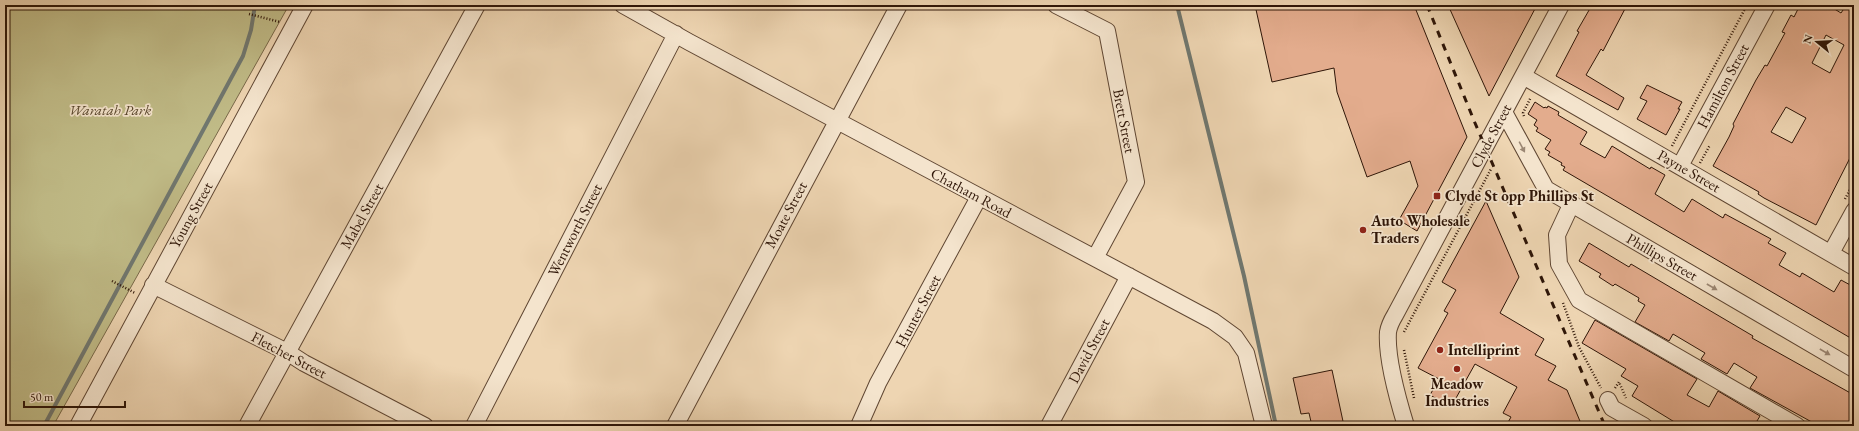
<svg xmlns="http://www.w3.org/2000/svg" width="1859" height="431" font-family="'EB Garamond',serif">
	<rect width="100%" height="100%" fill="#eed5b2"/>
	<filter id="stains"><feTurbulence type="fractalNoise" baseFrequency=".005" numOctaves="4"/><feColorMatrix values="0 0 0 0 .2 0 0 0 0 .09 0 0 0 0 .02 0 0 0 .5 -.17"/></filter>
	<radialGradient id="worn" r=".72"><stop offset=".6" stop-color="#630" stop-opacity="0"/><stop offset="1" stop-color="#630" stop-opacity=".3"/></radialGradient>
	<path fill="#c0bb87" stroke="#786848" d="M 5,5 L 289,5 L 53,426 L 5,426 Z"/>
	<g fill="none" stroke-linecap="round" stroke-linejoin="round">
		<path stroke="#70776f" stroke-width="4" d="M 1177,5 L 1244,276 L 1276,426
			M 44,426 L 243,56 L 251,30 L 255,5"/>
	</g>
	<path fill="#e3ac8d" stroke="#2f1608" fill-rule="evenodd" d="M 1255,5 L 1414,5 L 1467,137 L 1417,231 L 1399,220 L 1418,186 L 1410,161 L 1367,177 L 1337,92 L 1334,68 L 1272,82 Z
		M 1448,5 L 1537,5 L 1489,96 Z
		M 1592,5 L 1627,5 L 1603,51 L 1601,49 L 1586,75 L 1624,98 L 1618,110 L 1556,76 L 1579,32 L 1577,31 Z
		M 1800,5 L 1828,5 L 1841,13 L 1845,7 L 1854,12 L 1854,150 L 1816,225 L 1764,198 L 1758,194 L 1759,192 L 1713,166 L 1729,137 L 1734,126 L 1733,124 L 1756,80 L 1765,65 L 1767,66 L 1785,33 L 1782,32 L 1791,15 L 1794,17 ZM 1826,35 L 1844,45 L 1830,73 L 1812,63 ZM 1786,107 L 1806,118 L 1792,143 L 1771,132 Z
		M 1647,85 L 1682,102 L 1678,109 L 1680,109 L 1666,135 L 1637,119 L 1647,101 L 1640,98 Z
		M 1535,102 L 1544,108 L 1545,107 L 1547,108 L 1548,106 L 1559,112 L 1558,115 L 1587,132 L 1580,144 L 1605,158 L 1612,146 L 1650,169 L 1651,167 L 1665,175 L 1655,194 L 1684,212 L 1692,199 L 1723,218 L 1725,214 L 1771,239 L 1768,243 L 1786,253 L 1779,265 L 1800,277 L 1802,273 L 1834,292 L 1841,280 L 1854,287 L 1854,340 L 1563,170 L 1565,167 L 1561,165 L 1562,163 L 1548,155 L 1550,152 L 1545,149 L 1551,140 L 1536,131 L 1538,128 L 1534,125 L 1537,120 L 1528,114 Z
		M 1486,201 L 1519,277 L 1500,313 L 1544,339 L 1535,355 L 1556,366 L 1548,380 L 1567,390 L 1582,426 L 1506,426 L 1511,417 L 1503,413 L 1517,387 L 1475,364 L 1451,407 L 1430,395 L 1439,379 L 1418,368 L 1448,313 L 1444,311 L 1456,290 L 1442,282 Z
		M 1589,243 L 1629,267 L 1631,264 L 1753,336 L 1752,338 L 1854,395 L 1854,426 L 1819,426 L 1750,388 L 1757,377 L 1734,363 L 1727,374 L 1701,359 L 1705,353 L 1673,334 L 1669,341 L 1635,322 L 1645,305 L 1638,301 L 1639,298 L 1615,284 L 1613,286 L 1599,277 L 1601,274 L 1579,261 Z
		M 1595,320 L 1697,379 L 1687,395 L 1709,407 L 1718,391 L 1760,416 L 1754,426 L 1681,426 L 1632,396 L 1638,386 L 1621,376 L 1626,369 L 1582,343 Z
		M 1332,370 L 1344,426 L 1312,426 L 1309,413 L 1301,414 L 1293,378 Z"/>
	<g fill="none" stroke-linecap="round" stroke-linejoin="round">
		<defs>
			<path id="minor" d="M 623,5 L 689,42 L 1213,321 L 1235,337 L 1246,353 L 1264,426
				M 1056,5 L 1107,31 L 1136,182 L 1095,258
				M 1523,76 L 1854,267
				M 1504,112 L 1546,189 L 1854,369
				M 1680,166 L 1767,5
				M 1571,205 L 1557,235 L 1559,264 L 1579,300 L 1797,426
				M 1831,253 L 1854,211
				M 153,285 L 287,352 L 304,363 L 425,426
				M 1608,400 L 1612,408 L 1644,426
				M 78,426 L 305,5
				M 247,426 L 477,5
				M 474,426 L 676,34
				M 675,426 L 899,5
				M 859,426 L 878,383 L 979,197
				M 1049,426 L 1129,276
				M 1406,426 C 1398,400 1386,359 1388,332 C 1389,326 1392,320 1395,315 L 1561,5"/>
		</defs>
		<use href="#minor" stroke="#5f4632" stroke-width="18"/>
		<path stroke="#2f1608" stroke-width="2.5" stroke-dasharray="1 2" stroke-linecap="butt" d="M 249,14 L 280,22
			M 1524,116 L 1523,113 L 1531,97
			M 1672,146 L 1747,5
			M 1700,163 L 1710,145
			M 1845,199 L 1854,182
			M 112,281 L 135,293
			M 1563,303 L 1579,347 L 1601,388
			M 1404,332 L 1491,169
			M 1404,350 L 1414,398
			M 1615,388 L 1619,382 L 1626,398
			M 1657,422 L 1663,426"/>
		<use href="#minor" stroke="#f4e4cd" stroke-width="16"/>
		<path stroke="#2f1608" stroke-width="3" stroke-dasharray="7 7" stroke-linecap="butt" d="M 1427,5 L 1475,123 L 1605,426"/>
	</g>
	<defs><path id="oneway-solid" d="M-6-.8H1V-3.2L6.5 0L1 3.2V.8H-6Z"/></defs>
	<g fill="#9b8774">
		<use href="#oneway-solid" transform="translate(1522 147) rotate(62)"/>
		<use href="#oneway-solid" transform="translate(1712 287) rotate(30)"/>
		<use href="#oneway-solid" transform="translate(1825 352) rotate(30)"/>
	</g>
	<g fill="#8f2418" stroke="#f4e4cd" stroke-width="1.5">
		<rect x="1433" y="192" width="8" height="8" rx="2"/>
		<circle cx="1363" cy="230" r="4"/>
		<circle cx="1440" cy="350" r="4"/>
		<circle cx="1457" cy="369" r="4"/>
	</g>
	<g text-anchor="middle" stroke-width="3.5" stroke-linejoin="round" paint-order="stroke">
		<g font-size="15" fill="#2f1608" stroke="#f4e4cd">
			<text transform="translate(1723 86) rotate(-62)" y="5">Hamilton Street</text>
			<text transform="translate(1124 121) rotate(79)" y="5">Brett Street</text>
			<text transform="translate(1491 136) rotate(-62)" y="5">Clyde Street</text>
			<text transform="translate(1689 171) rotate(30)" y="5">Payne Street</text>
			<text transform="translate(971 193) rotate(28)" y="5">Chatham Road</text>
			<text transform="translate(191 215) rotate(-61)" y="5">Young Street</text>
			<text transform="translate(786 215) rotate(-62)" y="5">Moate Street</text>
			<text transform="translate(362 216) rotate(-61)" y="5">Mabel Street</text>
			<text transform="translate(575 230) rotate(-63)" y="5">Wentworth Street</text>
			<text transform="translate(1662 257) rotate(30)" y="5">Phillips Street</text>
			<text transform="translate(918 311) rotate(-62)" y="5">Hunter Street</text>
			<text transform="translate(1089 351) rotate(-62)" y="5">David Street</text>
			<text transform="translate(289 355) rotate(28)" y="5">Fletcher Street</text>
		</g>
		<g font-size="15" font-style="italic" fill="#5a482e" stroke="#f4e4cd">
			<text x="110" y="115">Waratah Park</text>
		</g>
		<g font-size="15" font-weight="bold" fill="#2f1608" stroke="#f4e4cd" text-anchor="start">
			<text x="1445" y="201">Clyde St opp Phillips St</text>
			<text x="1371" y="226">Auto Wholesale<tspan x="1371" dy="17">Traders</tspan></text>
			<text x="1448" y="355">Intelliprint</text>
			<text x="1457" y="389" text-anchor="middle">Meadow<tspan x="1457" dy="17">Industries</tspan></text>
		</g>
	</g>
	<rect width="1859" height="431" fill="none" stroke="#eed5b2" stroke-width="20"/>
	<rect x="6" y="6" width="1847" height="419" fill="none" stroke="#2f1608" stroke-width="2"/>
	<rect x="10" y="10" width="1839" height="411" fill="none" stroke="#2f1608"/>
	<g transform="translate(1817 42) rotate(288)" stroke="#f4e4cd" stroke-width="3" paint-order="stroke">
	<path d="M0-3L7 15L0 10L-7 15Z" fill="#2f1608"/>
	<text y="-6" font-size="11" font-weight="bold" text-anchor="middle" fill="#2f1608">N</text>
	</g>
	<path d="M24 401v6h101v-6" fill="none" stroke="#2f1608" stroke-width="2"/>
	<text x="30" y="401" font-size="12" fill="#2f1608" stroke="#f4e4cd" stroke-width="3" paint-order="stroke">50 m</text>
	<rect width="100%" height="100%" filter="url(#stains)"/>
	<rect width="100%" height="100%" fill="url(#worn)"/>
</svg>
